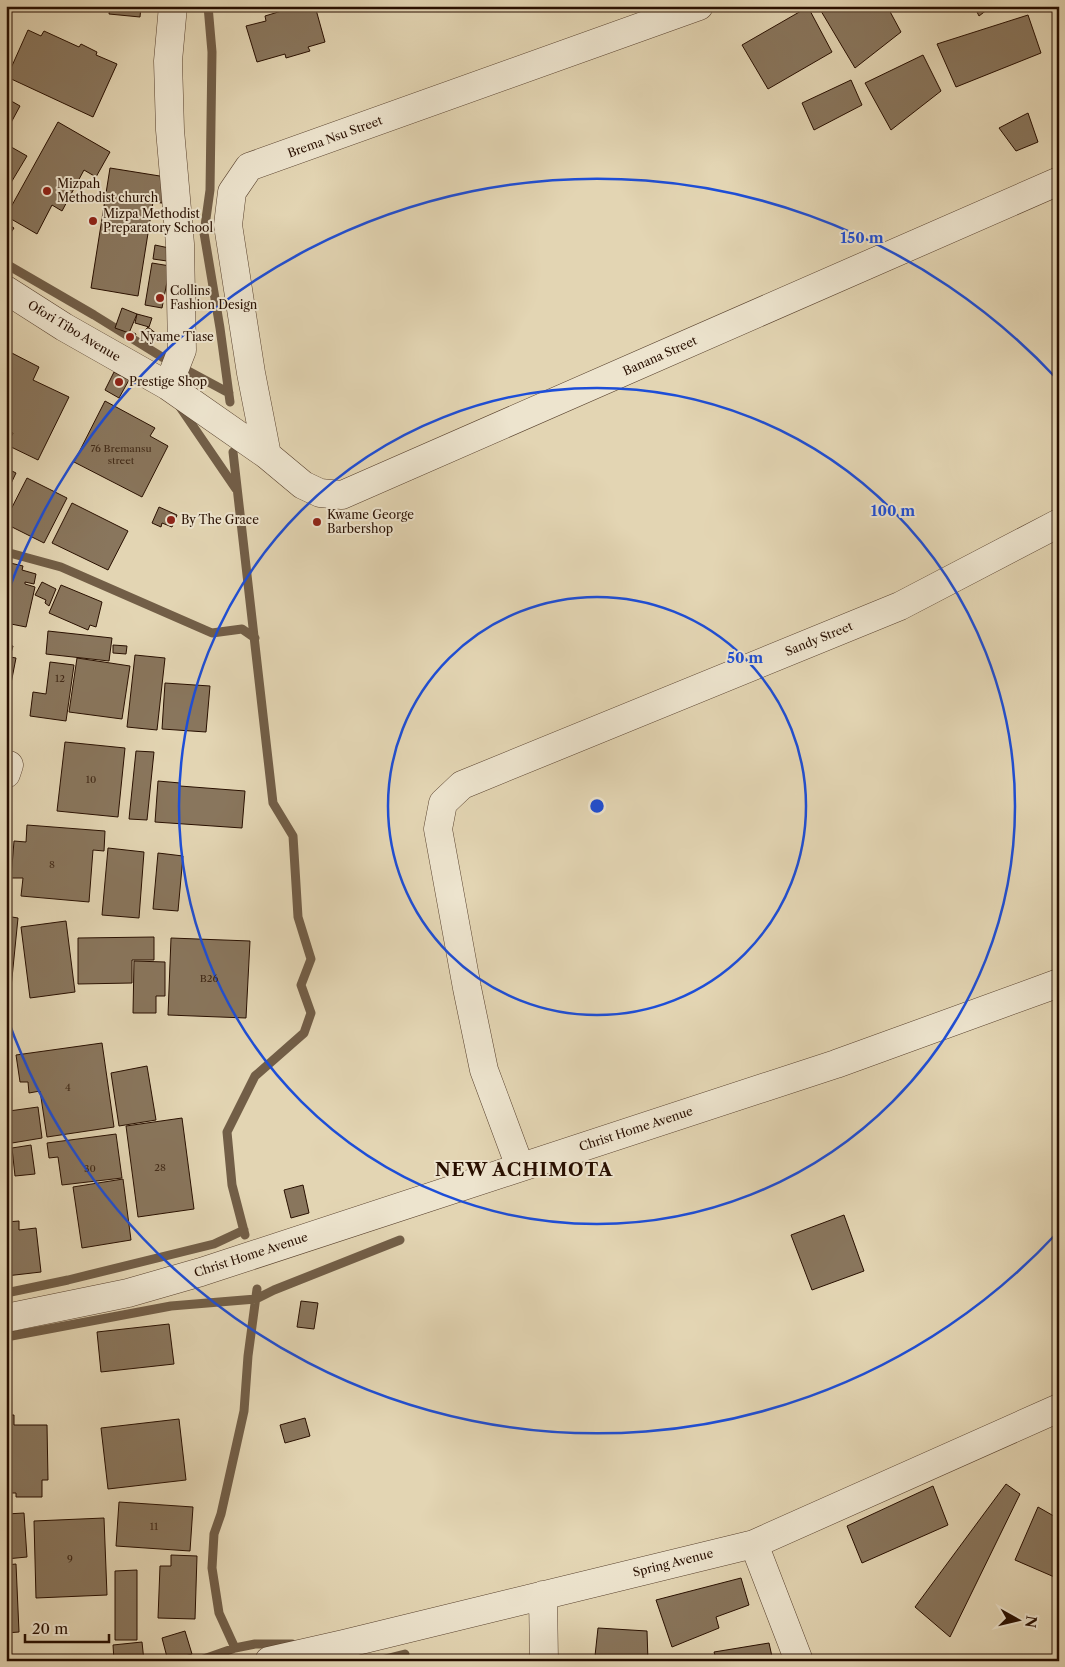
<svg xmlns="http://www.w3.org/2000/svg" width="1065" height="1667" font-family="'Libre Caslon Text',serif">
	<rect width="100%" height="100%" fill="#e3d5b3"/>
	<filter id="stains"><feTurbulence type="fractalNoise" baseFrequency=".004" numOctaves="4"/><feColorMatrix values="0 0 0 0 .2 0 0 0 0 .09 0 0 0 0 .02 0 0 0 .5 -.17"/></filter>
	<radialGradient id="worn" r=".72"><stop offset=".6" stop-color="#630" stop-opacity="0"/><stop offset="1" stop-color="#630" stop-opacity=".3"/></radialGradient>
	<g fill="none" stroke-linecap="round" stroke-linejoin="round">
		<path stroke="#725e47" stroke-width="9" d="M 208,6 L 212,52 L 210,190 L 204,233 L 220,328 L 230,402
			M 6,264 L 94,315 L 162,357 L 229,393
			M 180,407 L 236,489
			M 233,452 L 273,803 L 293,836 L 298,917 L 311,959 L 301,985 L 311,1013 L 304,1033 L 255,1076 L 227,1132 L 232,1185 L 245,1235
			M 6,552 L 61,567 L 212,633 L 242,629 L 255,638
			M 6,1293 L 68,1280 L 214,1244 L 244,1230
			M 6,1337 L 171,1306 L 256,1299 L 274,1290 L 400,1240
			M 235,1648 L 219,1613 L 212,1568 L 214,1534 L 221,1514 L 244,1411 L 248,1356 L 257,1289
			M 198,1661 L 235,1648 L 255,1644 L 292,1644
			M 377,1661 L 405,1654"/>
	</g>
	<path fill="#89765d" stroke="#280f00" d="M 6,6 L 14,6 L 6,24 Z
		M 110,6 L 141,6 L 140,17 L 109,14 Z
		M 298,6 L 299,11 L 315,6 L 325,42 L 308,47 L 310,51 L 286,58 L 285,54 L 257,62 L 246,26 L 266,21 L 265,16 Z
		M 818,6 L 887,6 L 901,32 L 855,68 Z
		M 974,6 L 992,6 L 979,16 Z
		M 808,7 L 832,52 L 768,89 L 742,45 Z
		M 1028,15 L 1041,53 L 956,87 L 937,44 Z
		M 28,30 L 41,36 L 44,31 L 79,47 L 81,44 L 97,52 L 96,55 L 117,64 L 93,117 L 7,77 Z
		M 923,55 L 941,91 L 891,130 L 865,83 Z
		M 851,80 L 862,105 L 814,130 L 802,103 Z
		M 6,98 L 20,106 L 6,132 Z
		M 1028,113 L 1038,142 L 1016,151 L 999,128 Z
		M 58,122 L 110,152 L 96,177 L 84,170 L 62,211 L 52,205 L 37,234 L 6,216 Z
		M 6,144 L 27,156 L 6,191 Z
		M 110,168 L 166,177 L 162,203 L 153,202 L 138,296 L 91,288 Z
		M 6,223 L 14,228 L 6,240 Z
		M 155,245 L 169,248 L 167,261 L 153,259 Z
		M 152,263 L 170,266 L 162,308 L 145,305 Z
		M 122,308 L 137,314 L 129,333 L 115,328 Z
		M 137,314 L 152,318 L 149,327 L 135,323 Z
		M 148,327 L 158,335 L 150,345 L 140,336 Z
		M 132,332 L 136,334 L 132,342 L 124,337 L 127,333 L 130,334 Z
		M 6,350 L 39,367 L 33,380 L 69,397 L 38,460 L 7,445 L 13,433 L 6,430 Z
		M 114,372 L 129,380 L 119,398 L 105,390 Z
		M 105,401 L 155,428 L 150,436 L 168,446 L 142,497 L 74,462 Z
		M 6,468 L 16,473 L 6,494 Z
		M 27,478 L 67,498 L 44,543 L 6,524 L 6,519 Z
		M 72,503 L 128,531 L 108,570 L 52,543 Z
		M 159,507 L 177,515 L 172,527 L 162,523 L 161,527 L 152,523 Z
		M 6,562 L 23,566 L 22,570 L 36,574 L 34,584 L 25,582 L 25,584 L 35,587 L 26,627 L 6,623 Z
		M 42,582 L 56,589 L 49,606 L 45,603 L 46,600 L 35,595 Z
		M 61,585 L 102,602 L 96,627 L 90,625 L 88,630 L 49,613 Z
		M 48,631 L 112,638 L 109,661 L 46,654 Z
		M 6,645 L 13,646 L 10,657 L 16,658 L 6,709 Z
		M 113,645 L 127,646 L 126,654 L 113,653 Z
		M 135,655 L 165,658 L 157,730 L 127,727 Z
		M 77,658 L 130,666 L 122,719 L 69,712 Z
		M 50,662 L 74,665 L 66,721 L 30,716 L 33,692 L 46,694 Z
		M 165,683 L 210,686 L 206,732 L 162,729 Z
		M 65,742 L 125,748 L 118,817 L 57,811 Z
		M 136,751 L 154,752 L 147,820 L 129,819 Z
		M 158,781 L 180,783 L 180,786 L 245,791 L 242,828 L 155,822 Z
		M 27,825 L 105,831 L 104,851 L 93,850 L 89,902 L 21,896 L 23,878 L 11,878 L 14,841 L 26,842 Z
		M 108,848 L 144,852 L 139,918 L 102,915 Z
		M 158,853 L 183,856 L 178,911 L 153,909 Z
		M 6,916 L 18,918 L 11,988 L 6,987 Z
		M 66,921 L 75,992 L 30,998 L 21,927 Z
		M 154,937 L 154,960 L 132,960 L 132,983 L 78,984 L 78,938 Z
		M 171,938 L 250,941 L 246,1018 L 168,1015 Z
		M 134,961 L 165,962 L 165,996 L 156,996 L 156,1013 L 133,1013 Z
		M 102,1043 L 114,1127 L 47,1137 L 40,1091 L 29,1093 L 28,1082 L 20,1082 L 16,1055 Z
		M 147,1066 L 156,1120 L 119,1126 L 111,1073 Z
		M 6,1097 L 9,1111 L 38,1107 L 42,1138 L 6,1144 Z
		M 182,1118 L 194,1209 L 138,1217 L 126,1126 Z
		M 116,1134 L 122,1178 L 62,1185 L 58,1157 L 49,1158 L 47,1143 Z
		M 31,1145 L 35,1174 L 15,1176 L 12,1148 Z
		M 123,1179 L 131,1240 L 82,1248 L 73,1187 Z
		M 303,1185 L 309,1213 L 291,1218 L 284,1190 Z
		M 844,1215 L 864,1271 L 812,1290 L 791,1235 Z
		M 19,1221 L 19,1230 L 36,1228 L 41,1272 L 6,1276 L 6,1222 Z
		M 301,1301 L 318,1303 L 314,1329 L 297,1327 Z
		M 169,1324 L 174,1364 L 101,1372 L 97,1332 Z
		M 6,1415 L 14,1415 L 14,1425 L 47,1425 L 48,1480 L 42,1480 L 42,1497 L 16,1497 L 16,1493 L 6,1493 Z
		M 305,1418 L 310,1436 L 285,1443 L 280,1425 Z
		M 179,1419 L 186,1480 L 108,1489 L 101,1428 Z
		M 1006,1484 L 1020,1494 L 950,1637 L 915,1607 Z
		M 933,1486 L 948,1525 L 862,1563 L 847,1526 Z
		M 119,1502 L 193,1507 L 190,1551 L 116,1546 Z
		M 1038,1507 L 1059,1519 L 1059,1579 L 1015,1560 Z
		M 24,1513 L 27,1557 L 6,1559 L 6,1514 Z
		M 104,1518 L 107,1595 L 36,1598 L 34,1521 Z
		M 171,1555 L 197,1556 L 195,1619 L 158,1618 L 160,1566 L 171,1566 Z
		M 16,1564 L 19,1632 L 6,1633 L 6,1565 Z
		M 137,1570 L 137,1640 L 115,1640 L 115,1571 Z
		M 741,1578 L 749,1605 L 716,1617 L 719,1628 L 672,1647 L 656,1600 Z
		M 598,1628 L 647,1631 L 648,1661 L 583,1661 L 595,1656 Z
		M 185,1631 L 192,1654 L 168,1661 L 162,1638 Z
		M 142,1642 L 144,1661 L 114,1661 L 113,1645 Z
		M 769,1643 L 773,1661 L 717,1661 L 714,1652 Z"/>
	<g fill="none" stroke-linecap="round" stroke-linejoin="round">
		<defs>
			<path id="street" d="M 6,290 L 64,327 L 168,386 L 267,455 L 303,485 L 320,493 L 342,495 L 1059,181
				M 168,386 L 182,350 L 180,244 L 170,130 L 168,61 L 173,6
				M 267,455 L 251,373 L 228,225 L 232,192 L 249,167 L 699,6
				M 6,774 L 9,765
				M 520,1167 L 484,1070 L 467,988 L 438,829 L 443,803 L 462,785 L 900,606 L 1059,523
				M 6,1318 L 128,1293 L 201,1272 L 836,1064 L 1059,983
				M 754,1544 L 799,1661
				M 543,1595 L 544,1661
				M 269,1661 L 344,1644 L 754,1544 L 1059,1408"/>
		</defs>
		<use href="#street" stroke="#57402d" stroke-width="29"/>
		<use href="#street" stroke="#ede4ce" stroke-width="28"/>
	</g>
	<g fill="none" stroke="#1d4ed8" stroke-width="2.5">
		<circle cx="597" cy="806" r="209"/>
		<circle cx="597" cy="806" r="418"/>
		<path d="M1056 1234A627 627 0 0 1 8 1020M8 592A627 627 0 0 1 1056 378"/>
	</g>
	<g fill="#8f2418" stroke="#ede4ce" stroke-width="2">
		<circle cx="47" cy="191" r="5"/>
		<circle cx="93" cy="221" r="5"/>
		<circle cx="160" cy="298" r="5"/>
		<circle cx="130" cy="337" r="5"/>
		<circle cx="119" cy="382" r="5"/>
		<circle cx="171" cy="520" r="5"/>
		<circle cx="317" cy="522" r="5"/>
	</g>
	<g text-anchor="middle" stroke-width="4" stroke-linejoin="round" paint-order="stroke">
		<g font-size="10" fill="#402917">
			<text x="121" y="452">76 Bremansu<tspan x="121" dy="12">street</tspan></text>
			<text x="60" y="682">12</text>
			<text x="91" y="783">10</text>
			<text x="52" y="868">8</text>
			<text x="209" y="982">B26</text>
			<text x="68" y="1091">4</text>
			<text x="160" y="1171">28</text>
			<text x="90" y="1172">30</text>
			<text x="154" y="1530">11</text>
			<text x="70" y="1562">9</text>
		</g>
		<g font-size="12" fill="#280f00" stroke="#ede4ce">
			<text transform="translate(335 137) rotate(-20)" y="4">Brema Nsu Street</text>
			<text transform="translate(74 331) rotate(31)" y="4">Ofori Tibo Avenue</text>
			<text transform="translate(660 356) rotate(-24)" y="4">Banana Street</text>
			<text transform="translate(819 639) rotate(-22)" y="4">Sandy Street</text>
			<text transform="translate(636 1129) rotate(-18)" y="4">Christ Home Avenue</text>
			<text transform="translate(251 1255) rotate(-18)" y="4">Christ Home Avenue</text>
			<text transform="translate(673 1563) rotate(-14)" y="4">Spring Avenue</text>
		</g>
		<g font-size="12" fill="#280f00" stroke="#ede4ce" text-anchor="start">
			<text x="57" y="188">Mizpah<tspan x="57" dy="14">Methodist church</tspan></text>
			<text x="103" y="218">Mizpa Methodist<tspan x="103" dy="14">Preparatory School</tspan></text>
			<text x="170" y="295">Collins<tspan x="170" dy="14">Fashion Design</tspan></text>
			<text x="140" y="341">Nyame Tiase</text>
			<text x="129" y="386">Prestige Shop</text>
			<text x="327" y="519">Kwame George<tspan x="327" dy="14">Barbershop</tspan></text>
			<text x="181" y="524">By The Grace</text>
		</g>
		<g font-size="18" font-weight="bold" letter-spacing="1" fill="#280f00" stroke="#ede4ce">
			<text x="524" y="1176">NEW ACHIMOTA</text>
		</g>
	</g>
	<circle cx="597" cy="806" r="8" fill="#1d4ed8" stroke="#ede4ce" stroke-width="2.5"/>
	<g font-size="15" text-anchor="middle" font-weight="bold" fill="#1d4ed8" stroke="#ede4ce" stroke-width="4" stroke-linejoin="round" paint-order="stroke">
		<text x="862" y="243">150 m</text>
		<text x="893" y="516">100 m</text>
		<text x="745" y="663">50 m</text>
	</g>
	<rect width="1065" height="1667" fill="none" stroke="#e3d5b3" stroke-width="25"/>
	<rect x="8" y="8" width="1050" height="1652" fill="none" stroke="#280f00" stroke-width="2.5"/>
	<rect x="12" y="12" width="1040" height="1642" fill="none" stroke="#280f00"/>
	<g transform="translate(1018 1620) rotate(98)" stroke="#ede4ce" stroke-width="4" paint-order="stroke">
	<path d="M0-4L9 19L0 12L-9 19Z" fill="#280f00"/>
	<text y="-8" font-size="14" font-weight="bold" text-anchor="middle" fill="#280f00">N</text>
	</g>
	<path d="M25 1634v8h84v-8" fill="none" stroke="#280f00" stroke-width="2.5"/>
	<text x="32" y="1634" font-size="15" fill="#280f00" stroke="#ede4ce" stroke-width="4" paint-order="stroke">20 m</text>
	<rect width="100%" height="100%" filter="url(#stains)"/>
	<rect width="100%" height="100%" fill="url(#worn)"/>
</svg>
